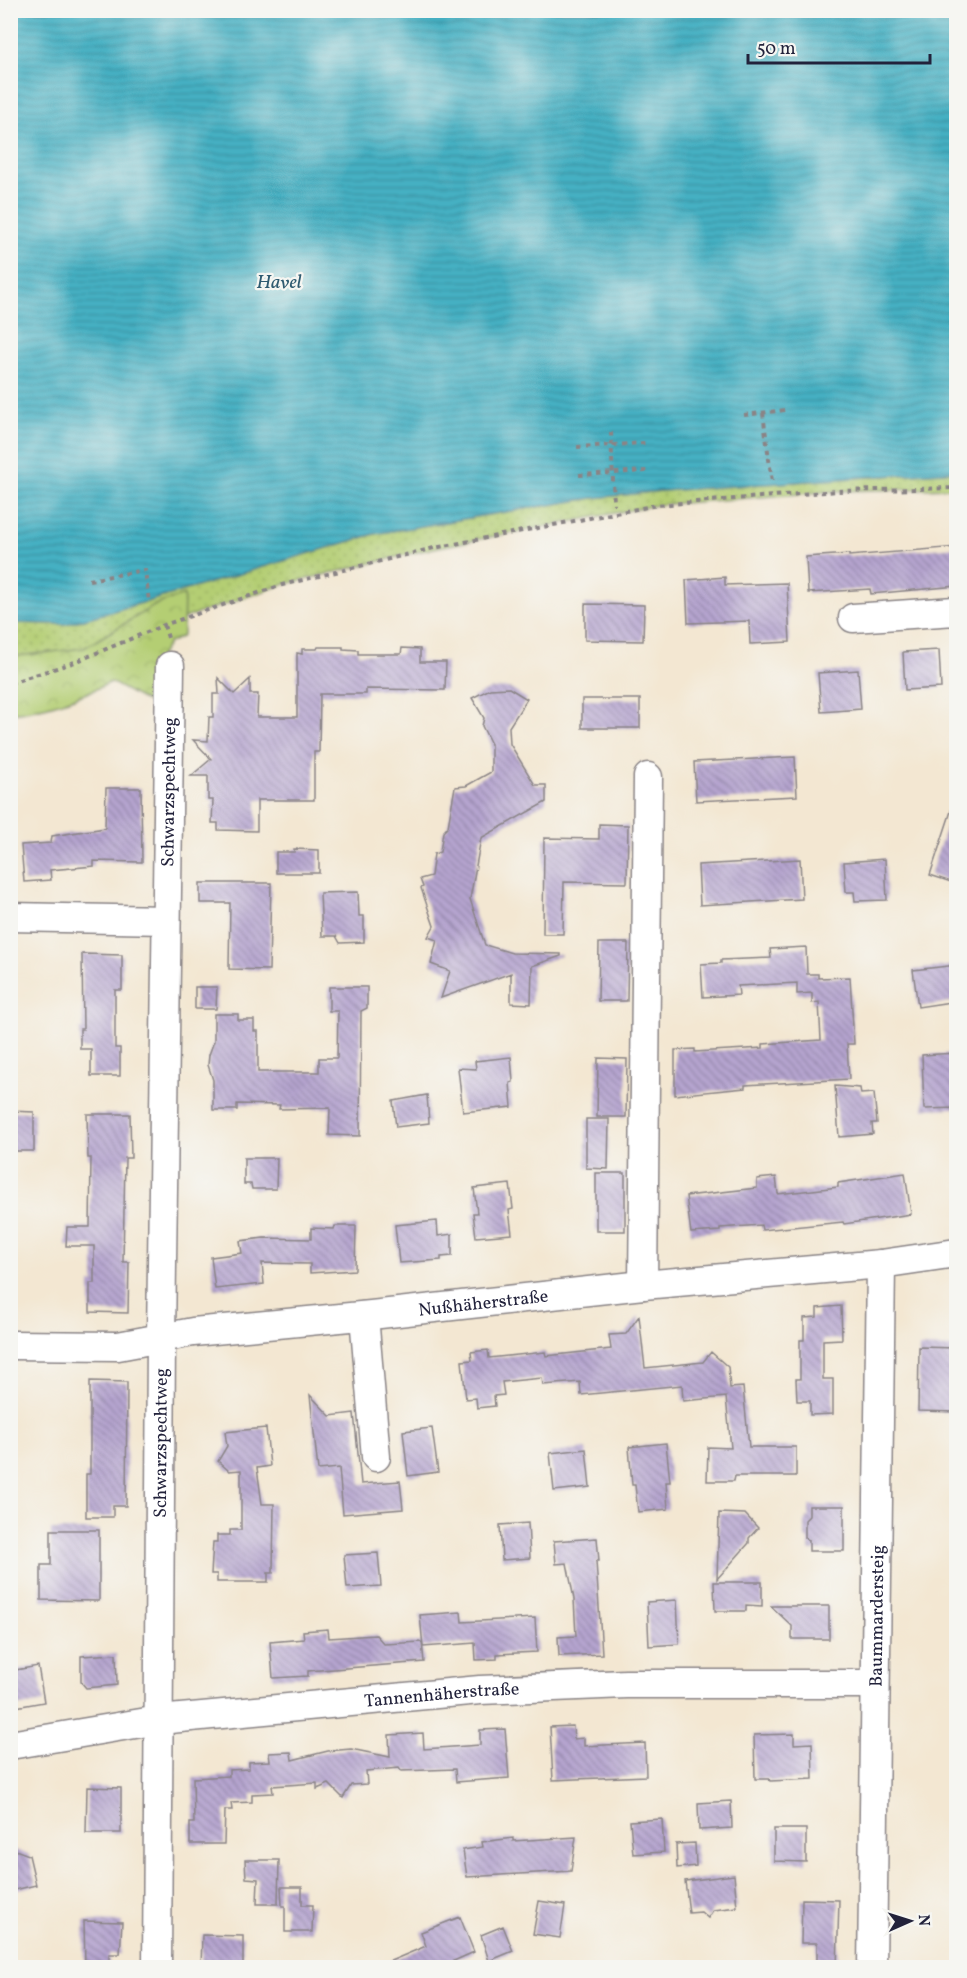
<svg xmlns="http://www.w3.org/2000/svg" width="967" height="1978" font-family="Vollkorn,serif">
	<defs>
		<pattern id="grass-dots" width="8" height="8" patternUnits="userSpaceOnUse" patternTransform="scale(1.5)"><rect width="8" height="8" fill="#b4ce73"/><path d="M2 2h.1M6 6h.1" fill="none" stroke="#9ab164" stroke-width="1.8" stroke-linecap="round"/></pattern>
		<pattern id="park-crowns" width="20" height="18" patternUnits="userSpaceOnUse" patternTransform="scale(1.5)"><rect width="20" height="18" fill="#b4ce73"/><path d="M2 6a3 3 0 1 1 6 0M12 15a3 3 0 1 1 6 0" fill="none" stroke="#9ab164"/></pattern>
		<pattern id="water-rules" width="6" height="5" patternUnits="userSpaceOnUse" patternTransform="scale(1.5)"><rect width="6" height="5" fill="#45b0c3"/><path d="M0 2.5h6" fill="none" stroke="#398fa0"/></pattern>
		<pattern id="building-back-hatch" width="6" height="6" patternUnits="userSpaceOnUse" patternTransform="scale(1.5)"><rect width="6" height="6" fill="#b5a4cf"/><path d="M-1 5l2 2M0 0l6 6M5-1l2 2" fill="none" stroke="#9385a9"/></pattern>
	</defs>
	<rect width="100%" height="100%" fill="#f6f6f2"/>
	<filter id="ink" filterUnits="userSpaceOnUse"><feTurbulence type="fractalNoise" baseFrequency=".0167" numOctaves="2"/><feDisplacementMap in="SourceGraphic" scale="12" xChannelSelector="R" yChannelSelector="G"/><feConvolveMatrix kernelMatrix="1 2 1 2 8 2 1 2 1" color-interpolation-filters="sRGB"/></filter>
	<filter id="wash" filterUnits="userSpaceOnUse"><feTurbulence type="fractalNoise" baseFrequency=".008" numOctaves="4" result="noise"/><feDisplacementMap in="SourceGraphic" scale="24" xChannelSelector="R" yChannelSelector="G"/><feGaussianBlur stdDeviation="1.35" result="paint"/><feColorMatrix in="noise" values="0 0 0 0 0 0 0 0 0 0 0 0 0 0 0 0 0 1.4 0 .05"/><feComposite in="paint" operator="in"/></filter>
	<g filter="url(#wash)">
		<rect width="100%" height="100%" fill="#f3e7d2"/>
		<path fill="url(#grass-dots)" stroke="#6b7857" stroke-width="1.5" d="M 956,471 L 956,488 L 838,491 L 657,505 L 434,548 L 282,585 L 164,625 L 11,683 L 11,623 L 66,624 L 149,601 L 374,534 L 517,510 L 593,498 L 661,491 Z"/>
		<path fill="url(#park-crowns)" stroke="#6b7857" stroke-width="1.5" d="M 184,595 L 183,636 L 169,643 L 161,655 L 158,708 L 111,682 C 79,698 46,709 11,713 L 10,655 L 18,656 L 84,648 L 157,604 Z"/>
		<path fill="url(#water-rules)" stroke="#34697f" stroke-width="1.5" d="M 11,10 L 956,11 L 956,471 L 661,491 L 593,498 L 517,510 L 374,534 L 149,601 L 66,624 L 11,623 Z"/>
		<g id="blocks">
			<path fill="url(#building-back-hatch)" d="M 957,547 L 957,586 L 871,594 L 870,589 L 808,593 L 806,557 L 849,554 L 849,556 Z
				M 725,577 L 725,585 L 787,583 L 790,642 L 750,644 L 749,621 L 688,623 L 686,580 Z
				M 585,604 L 644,605 L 643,641 L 585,640 Z
				M 318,647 L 343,647 L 343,649 L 358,650 L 358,654 L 401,654 L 402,648 L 420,649 L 420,662 L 446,662 L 445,690 L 366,689 L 366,694 L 320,694 L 319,752 L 314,752 L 314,800 L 257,800 L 257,831 L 218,830 L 218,823 L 212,823 L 213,800 L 208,800 L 208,776 L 191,776 L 211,759 L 193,740 L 208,741 L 209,717 L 213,717 L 213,694 L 219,694 L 218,678 L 234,694 L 250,679 L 250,694 L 258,694 L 257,717 L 297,717 L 297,653 L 302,654 L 302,649 L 317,649 Z
				M 939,650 L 941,688 L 905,690 L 903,652 Z
				M 858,670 L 861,709 L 821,712 L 818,673 Z
				M 509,688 L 527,699 L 509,727 L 510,744 L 535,785 L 546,785 L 546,802 L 481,838 L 470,899 L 485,945 L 512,953 L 561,954 L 561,956 L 532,966 L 531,1004 L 511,1003 L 511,973 L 441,998 L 450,971 L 431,964 L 437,940 L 428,937 L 434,926 L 421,888 L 423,887 L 420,879 L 431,876 L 434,854 L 440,852 L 443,832 L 448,827 L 455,787 L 466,786 L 491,772 L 491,744 L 482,726 L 484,718 L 472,698 L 490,689 Z
				M 582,699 L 640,699 L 640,728 L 582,728 Z
				M 795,757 L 797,796 L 696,801 L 694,762 Z
				M 106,788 L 141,788 L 142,862 L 94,861 L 94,866 L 50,870 L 51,880 L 24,882 L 21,845 L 51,843 L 52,836 L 105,828 Z
				M 953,805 L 957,805 L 957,884 L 930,875 Z
				M 599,824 L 628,825 L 627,883 L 564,882 L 563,934 L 543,934 L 544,838 L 599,839 Z
				M 294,849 L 319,850 L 319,873 L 276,873 L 276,852 L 294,852 Z
				M 800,859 L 802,899 L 700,905 L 698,865 Z
				M 885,859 L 887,900 L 855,901 L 854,892 L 846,892 L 844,862 Z
				M 200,883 L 271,883 L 269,970 L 229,969 L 230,903 L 200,903 Z
				M 358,892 L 359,916 L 364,916 L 364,942 L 340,943 L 336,936 L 322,936 L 320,893 Z
				M 599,943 L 628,943 L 627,1001 L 598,1001 Z
				M 806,947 L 807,974 L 818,974 L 818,978 L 850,977 L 854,1044 L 847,1044 L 849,1079 L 745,1085 L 745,1088 L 675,1095 L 675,1050 L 695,1049 L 695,1052 L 763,1048 L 763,1044 L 821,1040 L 819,1002 L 812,1003 L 812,993 L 797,994 L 797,983 L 738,986 L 739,995 L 703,997 L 701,964 L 721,963 L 721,960 L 771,958 L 770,949 Z
				M 82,954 L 122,955 L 122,990 L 115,990 L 115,1048 L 120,1048 L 120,1076 L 91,1076 L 91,1049 L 80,1049 L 80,1029 L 83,1029 Z
				M 957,965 L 957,1001 L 918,1007 L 913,970 Z
				M 195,987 L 217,987 L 216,1009 L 195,1009 Z
				M 329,987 L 367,987 L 367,1008 L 361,1011 L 360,1136 L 329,1135 L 330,1108 L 279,1109 L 280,1105 L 237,1104 L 237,1110 L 213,1110 L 213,1080 L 208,1065 L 209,1055 L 214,1041 L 214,1014 L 238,1014 L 238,1020 L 254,1020 L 254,1031 L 258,1031 L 258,1072 L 319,1072 L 319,1058 L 337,1058 L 338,1011 L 329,1011 Z
				M 957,1053 L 957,1108 L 924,1109 L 922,1055 Z
				M 511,1057 L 513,1082 L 510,1083 L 512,1107 L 463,1112 L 458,1068 L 476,1069 L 475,1061 Z
				M 598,1058 L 627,1059 L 626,1117 L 597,1117 Z
				M 835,1086 L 860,1088 L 861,1094 L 874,1093 L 877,1123 L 872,1123 L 873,1134 L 839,1137 Z
				M 427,1095 L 429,1123 L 396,1127 L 393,1101 Z
				M 10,1111 L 34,1112 L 34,1151 L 10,1151 Z
				M 87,1114 L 130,1114 L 131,1158 L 125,1158 L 123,1262 L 129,1262 L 128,1313 L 90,1312 L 90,1283 L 94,1283 L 94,1246 L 66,1246 L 67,1227 L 90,1227 L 91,1158 L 88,1158 Z
				M 586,1119 L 609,1119 L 608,1169 L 586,1168 Z
				M 244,1158 L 277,1158 L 276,1189 L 252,1189 L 251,1184 L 244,1184 Z
				M 596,1173 L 625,1173 L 625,1231 L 596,1231 Z
				M 905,1173 L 911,1214 L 844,1224 L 843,1222 L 762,1230 L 761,1225 L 720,1228 L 720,1231 L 691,1233 L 686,1196 L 757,1188 L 757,1179 L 776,1177 L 778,1194 L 838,1187 L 838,1183 Z
				M 510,1184 L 513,1209 L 509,1210 L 512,1234 L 476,1237 L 473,1213 L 477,1213 L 474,1188 Z
				M 437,1221 L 438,1236 L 452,1234 L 452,1256 L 441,1257 L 441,1260 L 399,1263 L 395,1225 Z
				M 335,1226 L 356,1226 L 355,1270 L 310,1273 L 310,1264 L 262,1263 L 264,1284 L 215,1289 L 211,1257 L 242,1253 L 240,1241 L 264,1238 L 311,1239 L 311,1228 L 334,1229 Z
				M 841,1306 L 842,1339 L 823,1340 L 823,1379 L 833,1379 L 833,1414 L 810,1415 L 810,1401 L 797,1401 L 796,1379 L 800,1379 L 800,1340 L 804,1340 L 804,1318 L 817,1317 L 817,1308 Z
				M 639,1316 L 645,1368 L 703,1362 L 711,1352 L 728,1367 L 730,1388 L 743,1387 L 749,1447 L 796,1447 L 796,1476 L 735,1476 L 734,1481 L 707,1481 L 708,1447 L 731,1448 L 726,1397 L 683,1401 L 682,1385 L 581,1395 L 580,1382 L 543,1385 L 542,1378 L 502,1382 L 504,1395 L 494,1396 L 495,1406 L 477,1408 L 476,1398 L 466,1399 L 462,1361 L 472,1360 L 471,1352 L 488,1350 L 489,1358 L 545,1352 L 546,1356 L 611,1349 L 609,1335 L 626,1334 Z
				M 919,1347 L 957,1348 L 957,1412 L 918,1411 Z
				M 90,1381 L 127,1382 L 126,1506 L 113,1506 L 113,1517 L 86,1517 L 86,1474 L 90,1474 Z
				M 310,1395 L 330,1416 L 354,1413 L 361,1484 L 400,1481 L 403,1509 L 343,1514 L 339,1468 L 318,1470 Z
				M 266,1428 L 270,1466 L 257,1468 L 262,1504 L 274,1504 L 273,1573 L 268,1573 L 268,1582 L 217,1582 L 217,1574 L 211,1574 L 213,1542 L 217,1542 L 217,1535 L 230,1535 L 230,1530 L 241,1530 L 241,1470 L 229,1471 L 218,1461 L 227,1446 L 225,1432 Z
				M 432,1428 L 438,1472 L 408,1476 L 403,1431 Z
				M 666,1443 L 670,1482 L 666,1482 L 668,1509 L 638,1512 L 635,1485 L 632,1485 L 629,1447 Z
				M 586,1449 L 590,1487 L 554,1491 L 550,1453 Z
				M 809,1506 L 844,1506 L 844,1551 L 809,1551 L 809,1540 L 805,1538 L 805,1520 L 809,1516 Z
				M 719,1513 L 745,1514 L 758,1528 L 749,1538 L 749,1543 L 717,1579 Z
				M 528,1523 L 530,1558 L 502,1560 L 500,1525 Z
				M 51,1530 L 99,1530 L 99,1601 L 41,1600 L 41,1565 L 51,1565 Z
				M 597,1538 L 599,1561 L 596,1561 L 602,1654 L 559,1656 L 558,1637 L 576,1636 L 574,1599 L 567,1563 L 556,1564 L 554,1541 Z
				M 378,1553 L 381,1586 L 347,1588 L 344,1555 Z
				M 714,1582 L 762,1582 L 762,1606 L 746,1605 L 746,1611 L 715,1611 Z
				M 677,1600 L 679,1644 L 649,1646 L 647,1602 Z
				M 771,1606 L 829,1606 L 829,1639 L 792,1639 L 792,1626 Z
				M 461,1612 L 462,1622 L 535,1618 L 537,1652 L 497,1654 L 497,1659 L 476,1660 L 475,1643 L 423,1647 L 420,1615 Z
				M 328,1629 L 329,1638 L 376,1635 L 384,1644 L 422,1642 L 424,1662 L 308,1671 L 308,1676 L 273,1678 L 270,1642 L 304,1639 L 303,1631 Z
				M 116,1654 L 117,1685 L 86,1688 L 81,1682 L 81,1656 Z
				M 38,1666 L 44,1702 L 10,1708 L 10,1671 Z
				M 573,1726 L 574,1739 L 584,1738 L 584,1746 L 645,1743 L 646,1776 L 553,1780 L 550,1727 Z
				M 505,1729 L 509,1778 L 456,1782 L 455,1769 L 401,1771 L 399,1768 L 366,1771 L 367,1784 L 351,1785 L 343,1798 L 329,1784 L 317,1789 L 317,1783 L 272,1786 L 273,1793 L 252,1794 L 252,1802 L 231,1803 L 232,1810 L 225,1810 L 224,1844 L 190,1844 L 190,1823 L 194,1823 L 193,1778 L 229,1776 L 229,1770 L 249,1769 L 249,1762 L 270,1761 L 269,1753 L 291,1752 L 292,1760 L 328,1751 L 351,1749 L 390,1757 L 389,1735 L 423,1733 L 424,1749 L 480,1745 L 480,1730 Z
				M 794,1734 L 794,1744 L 812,1743 L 813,1779 L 770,1781 L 769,1779 L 755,1779 L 754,1735 Z
				M 87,1787 L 121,1788 L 121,1833 L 86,1833 Z
				M 731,1801 L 732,1828 L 699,1830 L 698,1803 Z
				M 662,1819 L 664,1852 L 633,1854 L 630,1821 Z
				M 774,1829 L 806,1829 L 806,1862 L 774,1861 Z
				M 576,1837 L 571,1871 L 467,1877 L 463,1850 L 483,1847 L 482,1842 L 513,1838 L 513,1841 Z
				M 695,1843 L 696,1866 L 677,1868 L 676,1844 Z
				M 10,1848 L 29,1855 L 36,1885 L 10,1891 Z
				M 245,1860 L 279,1860 L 278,1904 L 257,1904 L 258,1879 L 246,1878 Z
				M 734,1875 L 737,1907 L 713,1910 L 708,1918 L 701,1912 L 689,1913 L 685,1881 Z
				M 281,1887 L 302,1887 L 302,1905 L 313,1905 L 312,1932 L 285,1932 L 285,1906 L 282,1906 Z
				M 802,1899 L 839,1900 L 837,1968 L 817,1968 L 817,1943 L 801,1943 Z
				M 539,1901 L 565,1905 L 560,1938 L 533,1934 Z
				M 460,1917 L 474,1952 L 438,1968 L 374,1968 L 426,1946 L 421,1932 Z
				M 84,1921 L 122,1922 L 120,1954 L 109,1954 L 109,1966 L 85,1965 Z
				M 503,1926 L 513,1951 L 489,1961 L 481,1935 Z
				M 202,1935 L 243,1936 L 243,1968 L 201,1968 Z"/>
		</g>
	</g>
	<g filter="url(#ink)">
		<use href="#blocks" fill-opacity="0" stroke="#8a8486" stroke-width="1.5"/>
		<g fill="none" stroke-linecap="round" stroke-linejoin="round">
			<defs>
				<g id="minor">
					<path d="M 853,618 L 955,611 L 956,612"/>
					<path d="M 10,917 L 166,920"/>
					<path d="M 643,1285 L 648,777"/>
					<path d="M 364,1316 L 376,1457"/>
					<path id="s1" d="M 10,1345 L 118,1346 L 193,1332 L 371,1315 L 643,1285 L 881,1264 L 956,1253"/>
					<path id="s2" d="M 10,1745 L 159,1720 L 480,1690 L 626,1684 L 875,1684"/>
					<path id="s3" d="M 157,1968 L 161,1338 L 170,666"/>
					<path id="s4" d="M 872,1968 L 881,1264"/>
				</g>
			</defs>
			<use href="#minor" stroke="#8a8486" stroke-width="31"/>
			<path stroke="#8a8486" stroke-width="4" stroke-dasharray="4.5 4.5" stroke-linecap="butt" d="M 763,413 L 772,482
				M 744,415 L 785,410
				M 611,432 L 614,505
				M 577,447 L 646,443
				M 579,475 L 647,471
				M 89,580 L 145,570 L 149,601
				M 164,625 L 169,641
				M 10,683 L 75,662 L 164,625 L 282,585 L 434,548 L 657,505 L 838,491 L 956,488"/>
			<use href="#minor" stroke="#fff" stroke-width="28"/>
		</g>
	</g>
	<g text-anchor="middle" stroke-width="4.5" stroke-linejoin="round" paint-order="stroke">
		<g font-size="18" fill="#22223b" stroke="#f6f6f2">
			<text dy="6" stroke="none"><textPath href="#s3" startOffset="1176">Schwarzspechtweg</textPath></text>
			<text dy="6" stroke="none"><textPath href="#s1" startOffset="476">Nußhäherstraße</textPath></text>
			<text dy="6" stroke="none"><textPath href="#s3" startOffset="525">Schwarzspechtweg</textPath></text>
			<text dy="6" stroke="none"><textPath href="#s4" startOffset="352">Baummardersteig</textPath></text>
			<text dy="6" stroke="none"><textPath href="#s2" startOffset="435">Tannenhäherstraße</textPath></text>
		</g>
		<g font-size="20" font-style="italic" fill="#305b71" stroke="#f6f6f2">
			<text x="279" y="288">Havel</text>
		</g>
	</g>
	<rect width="967" height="1978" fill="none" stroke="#f6f6f2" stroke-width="36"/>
	<g transform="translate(910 1921) rotate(87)" stroke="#f6f6f2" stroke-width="4.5" paint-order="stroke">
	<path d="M0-4.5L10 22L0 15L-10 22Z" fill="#22223b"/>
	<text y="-9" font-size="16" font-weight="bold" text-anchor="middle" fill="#22223b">N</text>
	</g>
	<path d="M748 54v9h182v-9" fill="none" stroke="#22223b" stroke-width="3"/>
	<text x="757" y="54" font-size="18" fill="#22223b" stroke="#f6f6f2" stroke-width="4.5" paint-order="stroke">50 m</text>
</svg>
